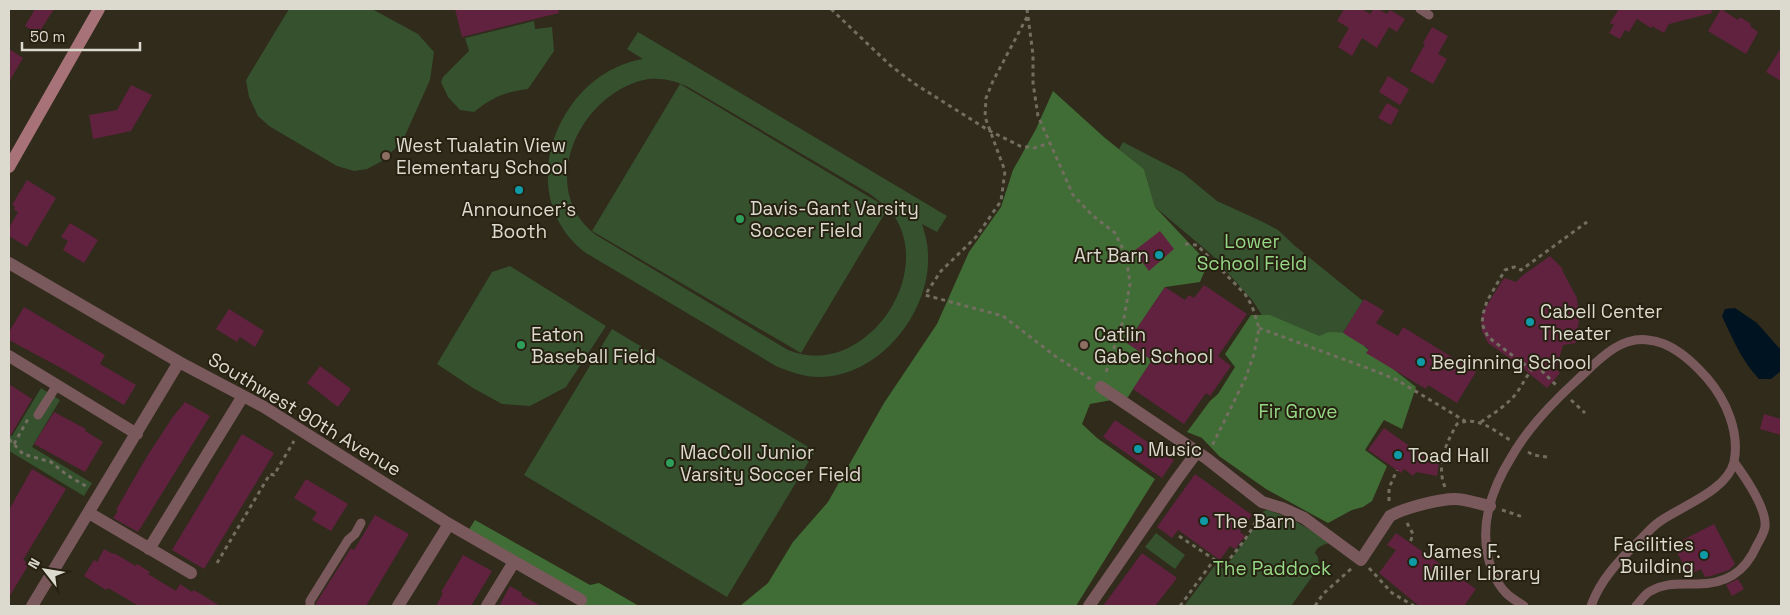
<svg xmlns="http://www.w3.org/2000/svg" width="1790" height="615" font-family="'Space Grotesk',sans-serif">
	<rect width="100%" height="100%" fill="#302b1b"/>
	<path fill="#35512e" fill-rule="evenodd" d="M 289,9 L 372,9 L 418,34 L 434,52 L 430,80 L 403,140 L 384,160 L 367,169 L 354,171 L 337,166 L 269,126 L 258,116 L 249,97 L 246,80 Z
		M 534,21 L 535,29 L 552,27 L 554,51 L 528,89 C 504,92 493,97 474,112 L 460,110 L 448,97 L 441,82 L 443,77 L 469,51 L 465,38 Z
		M 638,32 L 947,216 L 937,232 L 922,224 C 925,234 928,244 928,254 C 931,312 880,376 820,377 C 804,377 790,372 776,366 L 586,253 C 510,196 557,73 643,59 L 627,49 ZM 649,79 C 664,78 676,81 690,88 L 870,194 L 888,208 L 680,84 L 592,231 L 801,353 L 888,208 C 942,269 865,382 788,350 L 596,235 C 534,188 581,90 649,79 Z
		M 1123,142 L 1183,173 L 1217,201 L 1263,222 L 1278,230 L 1295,246 L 1363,301 L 1341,336 L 1328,349 L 1271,330 L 1253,301 L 1212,255 L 1155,207 L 1144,169 L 1119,149 Z
		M 510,266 L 606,326 L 566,387 L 530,406 L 502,404 L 473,388 L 437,364 L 492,272 Z
		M 612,329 L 815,451 L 727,597 L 524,475 Z
		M 41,388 L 60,400 L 32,447 L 92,483 L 84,496 L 9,451 L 9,434 L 12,436 Z
		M 1267,510 C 1291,517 1309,528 1329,543 C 1323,545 1317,546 1315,553 L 1318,557 L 1319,567 L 1291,606 L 1184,606 L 1216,564 L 1224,569 L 1259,521 L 1260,513 Z
		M 1156,533 L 1185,555 L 1175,569 L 1145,547 Z"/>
	<path fill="#406d35" d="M 1053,91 L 1105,138 L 1144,169 L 1155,207 L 1208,263 L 1200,282 L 1165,287 L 1127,343 L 1152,360 L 1128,397 L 1090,404 L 1082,424 L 1097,438 L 1155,479 L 1076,606 L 740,606 L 768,583 L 793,542 L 828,502 L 884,403 L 937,324 L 969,252 L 1001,207 L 1013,170 L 1036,129 Z
		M 1251,315 L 1270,315 L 1319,336 L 1329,332 L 1356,333 L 1365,347 L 1416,387 L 1402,429 L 1384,420 L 1365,450 L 1387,466 L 1372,501 L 1363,507 L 1352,510 L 1328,523 L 1266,489 L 1219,456 L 1202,438 L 1187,432 L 1210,401 L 1218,394 L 1235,367 L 1225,354 Z
		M 475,520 L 590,585 L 599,583 L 639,606 L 579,606 L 581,598 L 468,531 Z"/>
	<path fill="#001320" d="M 1735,308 L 1757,323 L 1781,350 L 1781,371 L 1771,379 L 1759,379 C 1742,361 1732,338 1722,316 L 1725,309 Z"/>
	<path fill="#612240" d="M 35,9 L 54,9 L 38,34 L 25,26 Z
		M 455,9 L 558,9 L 559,13 L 462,37 Z
		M 1344,9 L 1362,9 L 1370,14 L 1374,9 L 1378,9 L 1387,14 L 1390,10 L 1405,19 L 1397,32 L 1389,27 L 1377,48 L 1362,38 L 1352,56 L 1338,47 L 1349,28 L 1337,21 Z
		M 1619,9 L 1711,9 L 1712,13 L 1669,24 L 1664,33 L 1652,26 L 1651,28 L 1637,19 L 1629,32 L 1625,30 L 1620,39 L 1609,33 L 1614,25 L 1610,23 Z
		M 1721,9 L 1738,20 L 1740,17 L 1751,24 L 1750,26 L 1758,32 L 1746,54 L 1708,31 Z
		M 1432,27 L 1448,36 L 1438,54 L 1447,59 L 1433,84 L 1410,71 L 1425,44 L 1423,43 Z
		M 1781,48 L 1781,81 L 1766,72 Z
		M 9,49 L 23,58 L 9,82 Z
		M 1388,76 L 1409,89 L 1400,105 L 1379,92 Z
		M 131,85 L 152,95 L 131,131 L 93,139 L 89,115 L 117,110 Z
		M 1387,103 L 1399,110 L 1391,125 L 1378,118 Z
		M 27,180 L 56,198 L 27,247 L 9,236 L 9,228 L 18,212 L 14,210 L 15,207 L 12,205 Z
		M 70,223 L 98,240 L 84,263 L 63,250 L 68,241 L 61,237 Z
		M 1160,231 L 1174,249 L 1149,271 L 1134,251 Z
		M 1550,256 L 1563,269 L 1562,270 L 1577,298 L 1579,319 L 1576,343 L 1563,345 L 1556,369 L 1560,373 L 1547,388 L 1514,361 L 1488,343 L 1482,331 L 1481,318 L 1484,310 L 1504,278 L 1516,282 L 1522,276 Z
		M 1204,285 L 1247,314 L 1218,356 L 1231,366 L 1210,396 L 1206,393 L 1184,424 L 1133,389 L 1152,360 L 1127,343 L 1165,287 L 1185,300 L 1189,295 L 1194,298 Z
		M 1364,299 L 1384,311 L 1376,323 L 1398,336 L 1403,327 L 1476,372 L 1457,403 L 1428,385 L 1426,389 L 1366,353 L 1369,349 L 1343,333 Z
		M 24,307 L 105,355 L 100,364 L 136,385 L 124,405 L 61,368 L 9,340 L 9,332 Z
		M 229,309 L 264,331 L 255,347 L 240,337 L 237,342 L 216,329 Z
		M 320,366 L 351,389 L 338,407 L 307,383 Z
		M 9,384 L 32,399 L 9,438 Z
		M 185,402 L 210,416 L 138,532 L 113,518 L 118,511 L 116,510 L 146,458 L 172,418 Z
		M 54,412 L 86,429 L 85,431 L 103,442 L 85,472 L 34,444 Z
		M 1764,414 L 1781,419 L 1781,435 L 1760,429 Z
		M 1115,420 L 1174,460 L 1162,478 L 1103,437 Z
		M 1384,428 L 1428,459 L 1439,462 L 1437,476 L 1416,472 L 1413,476 L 1404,469 L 1401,473 L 1368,450 Z
		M 242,434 L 274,453 L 204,569 L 172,550 Z
		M 32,469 L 66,489 L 23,560 L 29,564 L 9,597 L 9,510 Z
		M 1195,474 L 1252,515 L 1240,532 L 1245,536 L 1235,549 L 1230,546 L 1220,560 L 1178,530 L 1172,538 L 1157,527 Z
		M 306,479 L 348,504 L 331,531 L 312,520 L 317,512 L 294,498 Z
		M 375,515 L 409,534 L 366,606 L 316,606 L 316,603 L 351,548 L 354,550 Z
		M 1714,524 L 1735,564 L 1729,570 L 1711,576 L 1705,577 L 1701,569 L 1689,575 L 1673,545 Z
		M 1396,533 L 1476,589 L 1464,606 L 1419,606 L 1379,573 L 1396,550 L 1387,545 Z
		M 104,549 L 113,554 L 114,553 L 136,566 L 137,564 L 150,572 L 148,574 L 176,591 L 180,584 L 192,592 L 194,590 L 220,606 L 139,606 L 108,588 L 106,590 L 84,576 L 94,560 L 97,562 Z
		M 1142,553 L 1177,578 L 1155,606 L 1103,606 Z
		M 463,555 L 492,571 L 471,606 L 436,606 L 443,593 L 441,592 Z
		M 1738,579 L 1744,589 L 1732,596 L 1726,585 Z
		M 510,586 L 522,593 L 521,595 L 541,606 L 499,606 Z"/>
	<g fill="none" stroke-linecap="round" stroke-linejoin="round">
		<path stroke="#726e60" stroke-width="3" stroke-dasharray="4 4" stroke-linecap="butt" d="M 831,9 L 891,66 L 915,84 L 988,130 L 1020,146 L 1034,148 L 1050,143
			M 1027,9 L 1033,55 L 1033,83 L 1038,116 L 1073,195 L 1092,215 L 1115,233 L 1126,255 L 1130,284 L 1124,318 L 1105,375
			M 1027,17 L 993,81 L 986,98 L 985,117 L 1005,171 L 1001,201 L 976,237 L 941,271 L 925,295 L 1003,316 L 1055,356 L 1092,380
			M 1185,244 L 1197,245 L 1245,294 L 1252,306 L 1259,328 L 1254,354 L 1246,377 L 1212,446
			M 1259,328 L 1370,369 L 1397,380 L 1465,421
			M 1532,370 L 1488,337 L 1482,324 L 1483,314 L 1487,301 L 1505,270 L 1514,267 L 1521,270 L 1587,222
			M 1571,400 L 1585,413
			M 1481,422 C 1494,413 1509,404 1518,391 C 1524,382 1528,373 1536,365 L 1556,385
			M 9,439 L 23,454 L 51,462 L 67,475 L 89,488
			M 14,444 L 28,419
			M 1528,452 L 1533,455 L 1547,457
			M 1445,487 C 1436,466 1446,443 1457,424 C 1477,415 1493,430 1510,440
			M 1389,501 L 1389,488 L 1397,470
			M 1502,510 L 1523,517
			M 1407,523 L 1413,534 L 1410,543
			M 1179,536 L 1224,566 C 1233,554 1256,529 1257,515
			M 217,563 L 270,474 L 274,475 L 294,441
			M 1369,568 L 1392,593 L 1414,606
			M 1180,606 L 1214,560
			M 1315,606 L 1323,594 L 1352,568"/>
		<path stroke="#7a595d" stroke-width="9" d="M 1420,9 L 1429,15
			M 38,415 L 57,385
			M 310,606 L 310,601 L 348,540 L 355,534 L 361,523
			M 1524,606 C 1518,602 1511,598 1506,593 C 1500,587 1495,578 1492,570 C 1477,530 1490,491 1512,456 C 1528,428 1552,403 1576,381 C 1596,363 1618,336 1648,340 C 1672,342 1692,361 1707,378 C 1726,400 1740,432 1734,462 C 1727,491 1681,506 1659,522 C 1652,527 1646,534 1640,540 C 1620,559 1600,580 1591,606
			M 1636,606 C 1640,602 1644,595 1649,592 C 1664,583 1677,584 1693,584 C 1725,585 1745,573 1757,545 C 1760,540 1764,533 1765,527 C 1767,508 1745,477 1734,462"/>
		<path stroke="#7a595d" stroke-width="12" d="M 9,263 L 179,362 L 264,407 L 449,524 L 581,600
			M 9,356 L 137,434
			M 1101,387 L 1206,458 L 1262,502 L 1282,508 L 1304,518 L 1361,560 L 1390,516 C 1404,508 1439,499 1455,499 C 1466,499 1479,504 1490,506
			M 89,513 L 191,573
			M 149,549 L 243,396
			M 32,606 L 179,362
			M 398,606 L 449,524
			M 487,606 L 514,562
			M 1089,606 L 1177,479 L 1197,452"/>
		<path stroke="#a77278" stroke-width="12" d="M 9,167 L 99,9"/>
	</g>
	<g fill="#8d6e63" stroke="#262111" stroke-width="2">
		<circle cx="386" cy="156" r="5"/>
		<circle cx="1084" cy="345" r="5"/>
	</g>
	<g fill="#0f9aa8" stroke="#262111" stroke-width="2">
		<circle cx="519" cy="190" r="5"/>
		<circle cx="1159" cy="255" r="5"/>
		<circle cx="1530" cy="322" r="5"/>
		<circle cx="1421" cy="362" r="5"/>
		<circle cx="1138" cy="449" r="5"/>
		<circle cx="1398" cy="455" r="5"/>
		<circle cx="1204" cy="521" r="5"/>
		<circle cx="1704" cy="555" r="5"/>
		<circle cx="1413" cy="562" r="5"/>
	</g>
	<g fill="#2e9e5b" stroke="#262111" stroke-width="2">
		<circle cx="740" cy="219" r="5"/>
		<circle cx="521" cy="345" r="5"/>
		<circle cx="670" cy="463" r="5"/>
	</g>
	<g text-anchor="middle" stroke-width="4" stroke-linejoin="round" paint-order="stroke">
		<g font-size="19" fill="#dcd9ce" stroke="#262111" text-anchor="start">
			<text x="396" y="152">West Tualatin View<tspan x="396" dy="22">Elementary School</tspan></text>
			<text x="750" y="215">Davis-Gant Varsity<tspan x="750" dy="22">Soccer Field</tspan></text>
			<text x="519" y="216" text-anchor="middle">Announcer's<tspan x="519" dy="22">Booth</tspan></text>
			<text x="1149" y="262" text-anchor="end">Art Barn</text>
			<text x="1540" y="318">Cabell Center<tspan x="1540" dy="22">Theater</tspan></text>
			<text x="531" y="341">Eaton<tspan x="531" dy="22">Baseball Field</tspan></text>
			<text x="1094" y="341">Catlin<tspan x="1094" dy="22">Gabel School</tspan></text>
			<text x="1431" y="369">Beginning School</text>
			<text x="1148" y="456">Music</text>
			<text x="680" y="459">MacColl Junior<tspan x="680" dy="22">Varsity Soccer Field</tspan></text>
			<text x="1408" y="462">Toad Hall</text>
			<text x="1214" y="528">The Barn</text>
			<text x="1694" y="551" text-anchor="end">Facilities<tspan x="1694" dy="22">Building</tspan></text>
			<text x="1423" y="558">James F.<tspan x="1423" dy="22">Miller Library</tspan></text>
		</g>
		<g font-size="19" fill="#97d887" stroke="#262111">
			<text x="1252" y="248">Lower<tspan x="1252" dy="22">School Field</tspan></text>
			<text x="1298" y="418">Fir Grove</text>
			<text x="1272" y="575">The Paddock</text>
		</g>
		<g font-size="19" fill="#dcd9ce" stroke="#262111">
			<text transform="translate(305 414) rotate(31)" y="7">Southwest 90th Avenue</text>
		</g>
	</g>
	<rect width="1790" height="615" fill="none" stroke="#dcd9ce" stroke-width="20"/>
	<g transform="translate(45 570) rotate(301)" stroke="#262111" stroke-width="4" paint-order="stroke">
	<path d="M0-4L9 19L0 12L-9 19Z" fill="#dcd9ce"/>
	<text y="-8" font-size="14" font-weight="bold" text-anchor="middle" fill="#dcd9ce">N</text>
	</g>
	<path d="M22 42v8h118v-8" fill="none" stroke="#dcd9ce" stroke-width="2.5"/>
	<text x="30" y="42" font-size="15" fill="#dcd9ce" stroke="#262111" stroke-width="4" paint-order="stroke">50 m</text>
</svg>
